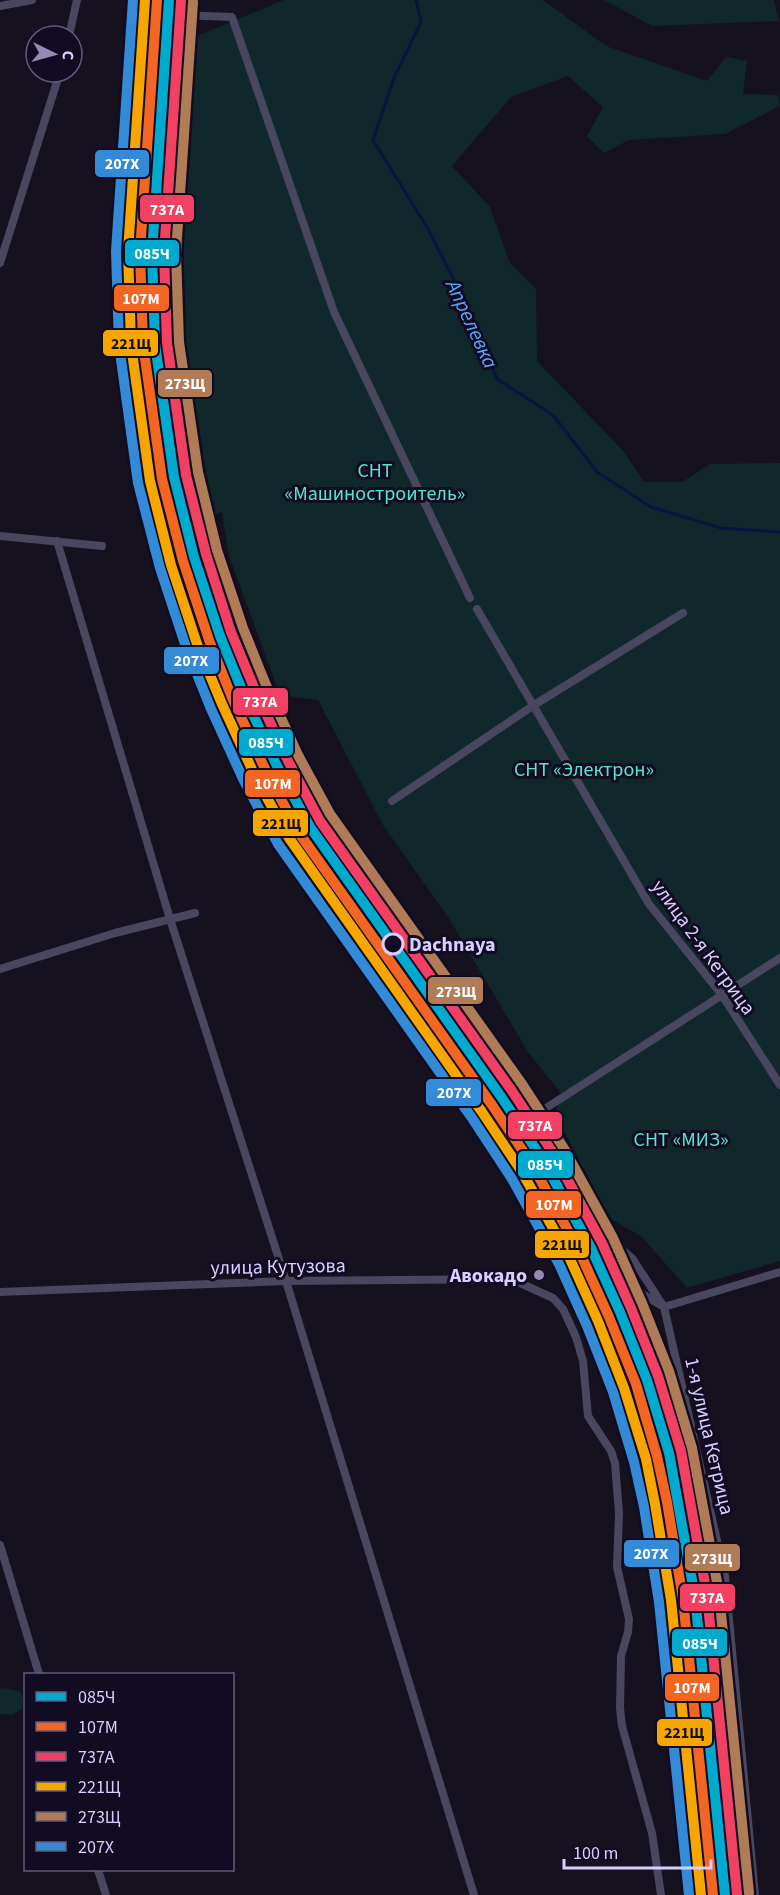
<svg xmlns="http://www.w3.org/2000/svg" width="780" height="1895" font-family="'Source Sans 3',sans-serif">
	<rect width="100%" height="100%" fill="#15111e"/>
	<path fill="#10282c" d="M 284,0 L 543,0 L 606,46 L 707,81 L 726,57 L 747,61 L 743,94 L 778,95 L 780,106 L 725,134 L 629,140 L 604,153 L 587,136 L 603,107 L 568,76 L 511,97 L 452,166 L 490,207 L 510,263 L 536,289 L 537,361 L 625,453 L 644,482 L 682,482 L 710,464 L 780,463 L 780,1261 L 687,1288 L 642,1237 L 611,1219 L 554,1113 L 563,1096 L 528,1052 L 448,917 L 383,825 L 318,700 L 280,695 L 229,556 L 222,512 L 212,515 L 183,322 L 183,273 L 180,258 L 183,222 L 183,142 L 192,38 Z
		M 604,0 L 774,0 L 779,21 L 652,26 Z
		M 614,1250 C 627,1255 634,1265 636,1278 L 628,1279 L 620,1270 L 613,1254 Z
		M 6,1688 L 21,1692 L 23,1700 L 22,1709 L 12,1715 L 0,1714 L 0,1689 Z"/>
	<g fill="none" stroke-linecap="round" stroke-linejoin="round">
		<path stroke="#08163f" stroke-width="3" d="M 416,0 L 421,22 L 394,78 L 373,140 L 428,229 L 463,298 L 497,379 L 553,415 L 597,472 L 651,507 L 721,528 L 780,532"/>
		<path stroke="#49465f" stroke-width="8" d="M 0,6 L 32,0
			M 69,36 L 77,0
			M 0,263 L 60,72
			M 0,536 L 102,546
			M 57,541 L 170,919 L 286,1281 L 474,1895
			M 470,598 L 334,312 L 232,17 L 179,15 L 169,253 L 175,317 L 195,472 L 220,583 L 254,675 L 294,773 L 359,868 L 424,942 L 433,956 L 440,984 L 458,1012 L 532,1117 L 556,1156 L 609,1263 L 634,1289 L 664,1307
			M 477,609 L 649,904 L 722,995 L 780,1085
			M 392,801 L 534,705 L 683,613
			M 0,969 L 115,933 L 195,913
			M 532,1117 L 780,958
			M 593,1232 L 614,1243 L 632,1258 L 664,1307 L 725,1576 L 755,1895
			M 0,1292 L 286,1281 L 511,1279 L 553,1298 L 563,1309 L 576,1337 L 583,1361 L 588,1416 L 611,1451 L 615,1463 L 619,1513 L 617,1567 L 629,1619 L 628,1632 L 621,1656 L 620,1708 L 622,1726 L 652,1833 L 661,1895
			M 664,1307 L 780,1272
			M 0,1545 L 39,1674
			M 98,1870 L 106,1895"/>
		<defs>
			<path id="rail-1" d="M 169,0 L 152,253 L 155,344 L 174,477 L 194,557 L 220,636 L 244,695 L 277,766 L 310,827 L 502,1098 L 543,1160 L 591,1248 L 620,1312 L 647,1380 L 669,1453 L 695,1597 L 725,1895"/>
			<path id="rail-2" d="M 157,0 L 140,252 L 143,344 L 162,479 L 183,561 L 209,640 L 233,700 L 266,771 L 299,833 L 492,1105 L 533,1166 L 580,1253 L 609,1317 L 636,1384 L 657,1456 L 667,1502 L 683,1599 L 713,1895"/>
			<path id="rail-3" d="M 181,1 L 164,253 L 167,343 L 186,475 L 206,554 L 231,632 L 255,690 L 288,761 L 320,821 L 512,1091 L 553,1153 L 602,1243 L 631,1308 L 658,1376 L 681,1451 L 707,1595 L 737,1894"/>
			<path id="rail-4" d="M 145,0 L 128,251 L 131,345 L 150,481 L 171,565 L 197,644 L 222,704 L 255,776 L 289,838 L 482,1112 L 522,1172 L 570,1259 L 598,1321 L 624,1388 L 646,1459 L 655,1504 L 671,1600 L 701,1895"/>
			<path id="rail-5" d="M 193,2 L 176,253 L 179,342 L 198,472 L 217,550 L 243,628 L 266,685 L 298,755 L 330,814 L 522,1084 L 563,1147 L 613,1238 L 642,1303 L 669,1371 L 692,1448 L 719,1593 L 749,1893"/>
			<path id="rail-6" d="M 133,0 L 116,251 L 119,345 L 138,483 L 160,568 L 186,647 L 211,709 L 244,781 L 278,844 L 472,1118 L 512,1179 L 559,1264 L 587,1326 L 613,1392 L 634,1462 L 644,1507 L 659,1602 L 689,1895"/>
		</defs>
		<use href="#rail-1" stroke="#120c23" stroke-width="15"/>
		<use href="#rail-2" stroke="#120c23" stroke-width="15"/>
		<use href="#rail-3" stroke="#120c23" stroke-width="15"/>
		<use href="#rail-4" stroke="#120c23" stroke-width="15"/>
		<use href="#rail-5" stroke="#120c23" stroke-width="15"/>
		<use href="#rail-6" stroke="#120c23" stroke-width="15"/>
		<use href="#rail-1" stroke="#00a9ce" stroke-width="10"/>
		<use href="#rail-2" stroke="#f26522" stroke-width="10"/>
		<use href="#rail-3" stroke="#f24062" stroke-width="10"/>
		<use href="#rail-4" stroke="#f7a600" stroke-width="10"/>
		<use href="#rail-5" stroke="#b07c57" stroke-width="10"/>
		<use href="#rail-6" stroke="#338bd7" stroke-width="10"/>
	</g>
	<circle fill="#120c23" stroke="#d9cfff" stroke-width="3" cx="393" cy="944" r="10"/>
	<circle fill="#948cb0" stroke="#120c23" stroke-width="2" cx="539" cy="1275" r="6"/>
	<g text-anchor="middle" stroke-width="6" stroke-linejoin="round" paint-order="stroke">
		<g font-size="20" fill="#54e6ce" stroke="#120c23">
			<text x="375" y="477">СНТ<tspan x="375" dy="23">«Машиностроитель»</tspan></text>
			<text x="584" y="776">СНТ «Электрон»</text>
			<text x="681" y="1146">СНТ «МИЗ»</text>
		</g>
		<g font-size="20" font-weight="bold" fill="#d9cfff" stroke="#120c23" text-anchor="start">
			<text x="409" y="951">Dachnaya</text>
		</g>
		<g font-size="20" fill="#d9cfff" stroke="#120c23">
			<text transform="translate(704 947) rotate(54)" y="7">улица 2-я Кетрица</text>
			<text transform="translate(278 1266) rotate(-1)" y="7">улица Кутузова</text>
			<text transform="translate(710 1436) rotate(77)" y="7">1-я улица Кетрица</text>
		</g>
		<g font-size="20" font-weight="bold" fill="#d9cfff" stroke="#120c23" text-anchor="end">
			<text x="527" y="1282">Авокадо</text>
		</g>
		<g font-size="21" font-style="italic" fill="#5da6ff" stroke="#120c23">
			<text transform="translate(472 324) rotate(65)" y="7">Апрелевка</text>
		</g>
	</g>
	<g stroke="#120c23" stroke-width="2">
		<rect x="94" y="149" width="56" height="29" rx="6" fill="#338bd7"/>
		<rect x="139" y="194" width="56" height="29" rx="6" fill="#f24062"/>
		<rect x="124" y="239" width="56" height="28" rx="6" fill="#00a9ce"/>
		<rect x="113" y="284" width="57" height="28" rx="6" fill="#f26522"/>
		<rect x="102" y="329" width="57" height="28" rx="6" fill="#f7a600"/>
		<rect x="157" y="369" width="56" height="29" rx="6" fill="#b07c57"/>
		<rect x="163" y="646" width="57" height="29" rx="6" fill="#338bd7"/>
		<rect x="232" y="687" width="57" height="29" rx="6" fill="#f24062"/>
		<rect x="238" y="728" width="56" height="29" rx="6" fill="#00a9ce"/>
		<rect x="244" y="769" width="57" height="29" rx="6" fill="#f26522"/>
		<rect x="252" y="809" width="57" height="28" rx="6" fill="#f7a600"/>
		<rect x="427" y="976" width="57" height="29" rx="6" fill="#b07c57"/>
		<rect x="425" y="1078" width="57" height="29" rx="6" fill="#338bd7"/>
		<rect x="507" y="1111" width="56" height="29" rx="6" fill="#f24062"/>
		<rect x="517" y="1150" width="57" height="29" rx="6" fill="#00a9ce"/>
		<rect x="525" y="1190" width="57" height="29" rx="6" fill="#f26522"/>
		<rect x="534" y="1230" width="56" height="29" rx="6" fill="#f7a600"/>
		<rect x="623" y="1539" width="57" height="29" rx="6" fill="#338bd7"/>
		<rect x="684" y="1543" width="57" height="29" rx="6" fill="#b07c57"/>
		<rect x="679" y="1583" width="57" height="29" rx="6" fill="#f24062"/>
		<rect x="671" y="1628" width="57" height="29" rx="6" fill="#00a9ce"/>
		<rect x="664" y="1673" width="56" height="29" rx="6" fill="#f26522"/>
		<rect x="656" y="1718" width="57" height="29" rx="6" fill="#f7a600"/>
	</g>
	<g font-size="16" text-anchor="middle" font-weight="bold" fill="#fff">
		<text x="122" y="169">207Х</text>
		<text x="167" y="215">737А</text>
		<text x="152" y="259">085Ч</text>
		<text x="141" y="304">107М</text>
		<text x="185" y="389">273Щ</text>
		<text x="191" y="666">207Х</text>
		<text x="260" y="707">737А</text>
		<text x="266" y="748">085Ч</text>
		<text x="273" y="789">107М</text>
		<text x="456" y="997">273Щ</text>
		<text x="454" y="1098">207Х</text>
		<text x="535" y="1131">737А</text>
		<text x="545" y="1170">085Ч</text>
		<text x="554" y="1210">107М</text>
		<text x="651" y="1559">207Х</text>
		<text x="712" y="1564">273Щ</text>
		<text x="707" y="1603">737А</text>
		<text x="700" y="1649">085Ч</text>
		<text x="692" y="1693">107М</text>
	</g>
	<g font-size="16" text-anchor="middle" font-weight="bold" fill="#111">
		<text x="131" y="349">221Щ</text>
		<text x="281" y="829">221Щ</text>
		<text x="562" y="1250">221Щ</text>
		<text x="684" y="1738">221Щ</text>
	</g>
	<rect x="24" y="1673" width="210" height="198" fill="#120c23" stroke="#625a7b" stroke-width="1.5"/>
	<rect x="36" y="1692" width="30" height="9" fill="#00a9ce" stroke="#625a7b" stroke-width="1.5"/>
	<text x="78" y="1703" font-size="18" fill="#d9cfff">085Ч</text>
	<rect x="36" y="1722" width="30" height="9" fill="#f26522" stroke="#625a7b" stroke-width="1.5"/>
	<text x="78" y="1733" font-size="18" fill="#d9cfff">107М</text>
	<rect x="36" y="1752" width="30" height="9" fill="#f24062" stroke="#625a7b" stroke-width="1.5"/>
	<text x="78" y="1763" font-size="18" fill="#d9cfff">737А</text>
	<rect x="36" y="1782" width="30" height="9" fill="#f7a600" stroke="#625a7b" stroke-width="1.5"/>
	<text x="78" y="1793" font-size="18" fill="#d9cfff">221Щ</text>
	<rect x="36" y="1812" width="30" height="9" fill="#b07c57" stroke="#625a7b" stroke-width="1.5"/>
	<text x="78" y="1823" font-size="18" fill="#d9cfff">273Щ</text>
	<rect x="36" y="1842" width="30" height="9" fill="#338bd7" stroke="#625a7b" stroke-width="1.5"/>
	<text x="78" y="1853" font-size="18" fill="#d9cfff">207Х</text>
	<g transform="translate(54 54) rotate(95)"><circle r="28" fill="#120c23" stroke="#625a7b" stroke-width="1.5"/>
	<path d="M0-4.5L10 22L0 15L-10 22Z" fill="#948cb0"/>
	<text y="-9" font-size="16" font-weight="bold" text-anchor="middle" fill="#d9cfff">С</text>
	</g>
	<path d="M564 1859v9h147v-9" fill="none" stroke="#d9cfff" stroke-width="3"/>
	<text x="573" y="1859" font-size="18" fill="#d9cfff" stroke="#120c23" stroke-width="4.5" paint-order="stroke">100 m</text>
</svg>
